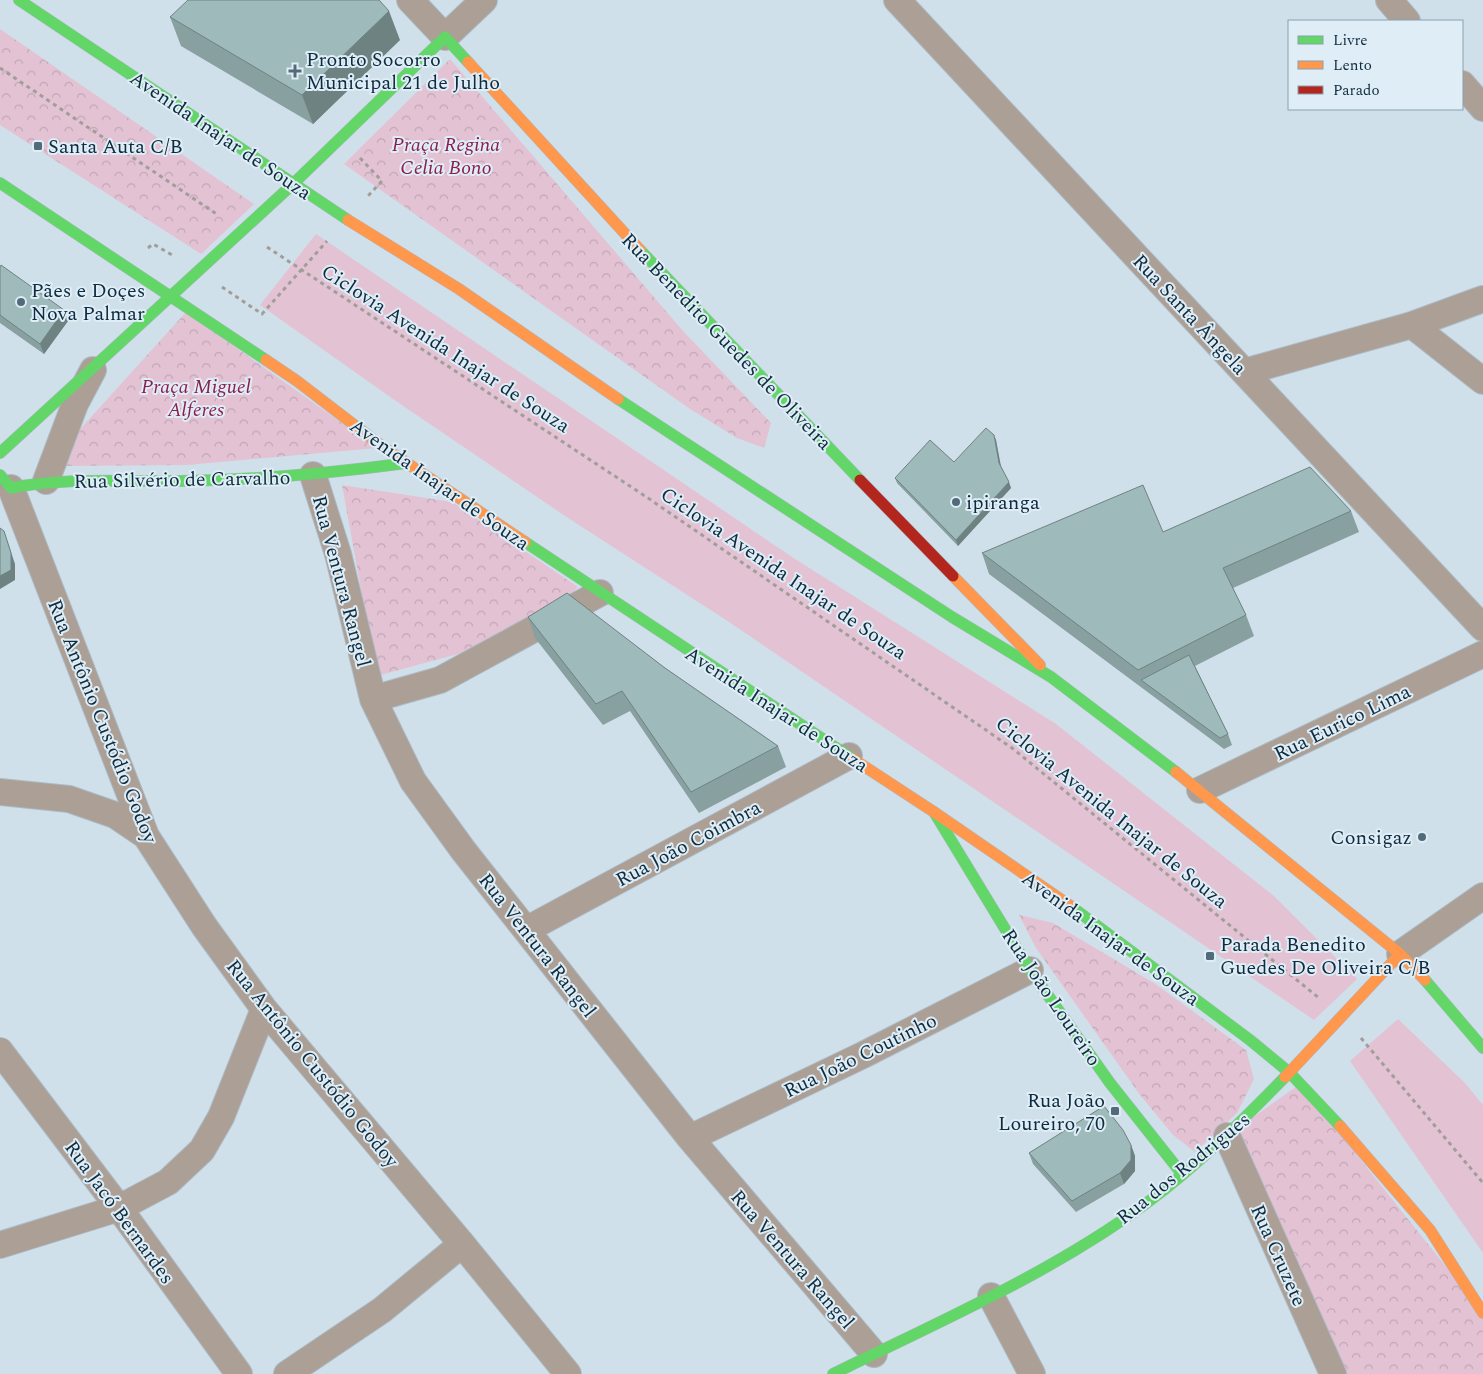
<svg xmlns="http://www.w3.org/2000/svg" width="1483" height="1374" font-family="Spectral,serif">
	<defs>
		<pattern id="park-crowns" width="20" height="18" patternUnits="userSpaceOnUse" patternTransform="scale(1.25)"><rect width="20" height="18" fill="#e3c2d3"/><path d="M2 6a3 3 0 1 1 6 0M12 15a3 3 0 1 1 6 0" fill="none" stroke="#c2a7b6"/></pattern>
	</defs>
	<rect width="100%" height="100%" fill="#d0e0ea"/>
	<path fill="#e3c2d3" d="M 316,234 L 792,557 L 1056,724 L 1274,896 L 1357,979 L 1314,1020 L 726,620 L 565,516 L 393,399 L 260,305 Z
		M 1398,1019 L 1465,1083 L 1483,1105 L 1483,1253 L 1350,1061 Z"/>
	<path fill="url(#park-crowns)" d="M 0,29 L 254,204 L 201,254 L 0,125 Z
		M 450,59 L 683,331 L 771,423 L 764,448 L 737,438 L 690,409 L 344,164 Z
		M 186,312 L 377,448 L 187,465 L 62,466 L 82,427 Z
		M 342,485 L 452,502 L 578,587 L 557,606 L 476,649 L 377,676 Z
		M 1019,915 L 1053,923 L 1154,983 L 1246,1050 L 1254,1079 L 1237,1113 L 1195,1152 L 1173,1135 L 1140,1095 L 1036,948 Z
		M 1300,1084 L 1483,1313 L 1483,1374 L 1339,1374 L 1227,1136 Z"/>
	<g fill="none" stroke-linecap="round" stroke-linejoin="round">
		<defs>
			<path id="street" d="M 410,0 L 445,37 L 484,0
				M 897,0 L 1483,628
				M 1389,0 L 1407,21
				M 1462,84 L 1483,108
				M 1412,325 L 1483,381
				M 1244,372 L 1412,325 L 1483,299
				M 313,475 L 338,554 L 373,699 L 413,781 L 463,850 L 690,1138 L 874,1354
				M 46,481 L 75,404 L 93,370
				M 11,488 L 146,836 L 204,926 L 264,1009 L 462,1244 L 568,1374
				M 373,699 L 440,680 L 600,593
				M 1200,790 L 1483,654
				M 0,792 L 69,799 L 115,815 L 146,836
				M 526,930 L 849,756
				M 1400,954 L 1483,896
				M 0,1051 L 119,1208 L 239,1374
				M 1227,1136 L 1333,1374
				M 690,1138 L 863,1055 L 1030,970
				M 0,1245 L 119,1208 L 168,1182 L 202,1150 L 221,1117 L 264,1009
				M 991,1296 L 1032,1374
				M 287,1374 L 382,1310 L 462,1244"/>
			<path id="fast" d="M 19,0 L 348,220
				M 0,183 L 266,360
				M 640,250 L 860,480
				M 618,399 L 952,617 L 1051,677 L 1176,772
				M 0,453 L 294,183 L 445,37 L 468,62
				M 0,475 L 11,488 C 67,477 124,482 181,481 C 257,480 332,473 407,463
				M 525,542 L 853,759
				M 934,812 L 1030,970 L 1110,1083 L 1182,1174
				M 1072,907 L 1250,1040 L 1290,1073 L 1340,1126
				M 1425,980 L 1483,1048
				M 833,1374 C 940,1321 1052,1273 1148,1202 C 1198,1165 1242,1121 1285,1077"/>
			<path id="slow" d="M 468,62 L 640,250
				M 348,220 L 459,289 L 618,399
				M 266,360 L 297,381 L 383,447 L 525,542
				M 953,576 L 1040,665
				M 853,759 L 934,812 L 1072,907
				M 1176,772 L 1400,954 L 1425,980
				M 1285,1077 L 1400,954
				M 1340,1126 L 1430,1230 L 1483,1313"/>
			<path id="jam" d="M 860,480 L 953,576"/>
		</defs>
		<use href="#street" stroke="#acbbc6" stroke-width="28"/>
		<use href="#fast" stroke="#acbbc6" stroke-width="12"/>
		<use href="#slow" stroke="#acbbc6" stroke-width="12"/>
		<use href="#jam" stroke="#acbbc6" stroke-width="12"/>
		<path stroke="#a19e9a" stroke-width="3" stroke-dasharray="4 4" stroke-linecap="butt" d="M 0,68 L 218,215
			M 360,158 L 382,181 L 367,197
			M 267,247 L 648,498 L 1012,748 L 1319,998
			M 148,248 L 153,244 L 172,255
			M 222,287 L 262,314 L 327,241
			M 1361,1038 L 1483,1183"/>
		<use href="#street" stroke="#ac9f95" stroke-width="26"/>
		<use href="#fast" stroke="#63d668" stroke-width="11"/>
		<use href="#slow" stroke="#ff974d" stroke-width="11"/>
		<use href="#jam" stroke="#b3261e" stroke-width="11"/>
	</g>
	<path fill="#88a0a0" d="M 170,17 L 400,40 L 313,124 L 181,46 Z
		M 0,267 L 64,310 L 68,321 L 44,354 L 0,323 Z
		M 996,440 L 1001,466 L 1011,488 L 958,546 L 897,483 L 895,478 L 954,462 Z
		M 1351,511 L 1359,532 L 1233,588 L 1246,615 L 1254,636 L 1195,666 L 1228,734 L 1232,745 L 1224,749 L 989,574 L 982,553 Z
		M 528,617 L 665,668 L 778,746 L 786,767 L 699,813 L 630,711 L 603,725 L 535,638 Z
		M 1131,1145 L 1135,1156 L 1135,1171 L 1124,1184 L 1076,1212 L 1033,1164 L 1029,1153 Z"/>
	<path fill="#6f8282" d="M 389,11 L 400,40 L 313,124 L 302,95 Z
		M 64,310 L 68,321 L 44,354 L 40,344 Z
		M 994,435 L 996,440 L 1001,468 L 999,463 Z
		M 1009,482 L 1011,488 L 958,546 L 956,540 Z
		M 4,531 L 15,564 L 15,580 L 0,589 L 0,576 Z
		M 1131,1145 L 1135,1156 L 1135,1171 L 1124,1184 L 1120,1173 Z"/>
	<path fill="#9ebaba" stroke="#6f8282" d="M 188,0 L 379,0 L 389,11 L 302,95 L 170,17 Z
		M 1,265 L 64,310 L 40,344 L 0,315 L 0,267 Z
		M 986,428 L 994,435 L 999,463 L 1009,482 L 956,540 L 895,478 L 930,440 L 954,462 Z
		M 1310,467 L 1351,511 L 1223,568 L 1246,615 L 1138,670 L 982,553 L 1143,485 L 1163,532 Z
		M 0,528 L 4,531 L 11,553 L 11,570 L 0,576 Z
		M 567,593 L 665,668 L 778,746 L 691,792 L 622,691 L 596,704 L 528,617 Z
		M 1189,655 L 1228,734 L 1220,738 L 1141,680 Z
		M 1104,1106 L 1123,1130 L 1131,1145 L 1131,1160 L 1120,1173 L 1072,1201 L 1029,1153 Z"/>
	<g fill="#526b7b" stroke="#dfedf6" stroke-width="2">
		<path d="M292.5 63.5h5v5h5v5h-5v5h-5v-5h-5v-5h5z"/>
		<rect x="33" y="141" width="10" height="10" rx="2.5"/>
		<circle cx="21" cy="302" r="5"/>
		<circle cx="956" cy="502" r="5"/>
		<circle cx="1422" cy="837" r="5"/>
		<rect x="1205" y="951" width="10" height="10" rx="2.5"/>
		<rect x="1110" y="1106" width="10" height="10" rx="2.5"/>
	</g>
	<g text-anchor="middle" stroke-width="4" stroke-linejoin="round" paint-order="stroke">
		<g font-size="20" fill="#0e2c3f" stroke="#dfedf6" text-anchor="start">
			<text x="306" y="66">Pronto Socorro<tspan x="306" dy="23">Municipal 21 de Julho</tspan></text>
			<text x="48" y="153">Santa Auta C/B</text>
			<text x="31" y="297">Pães e Doçes<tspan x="31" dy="23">Nova Palmar</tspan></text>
			<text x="966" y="509">ipiranga</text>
			<text x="1412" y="844" text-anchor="end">Consigaz</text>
			<text x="1220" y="951">Parada Benedito<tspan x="1220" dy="23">Guedes De Oliveira C/B</tspan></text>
			<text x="1105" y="1107" text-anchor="end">Rua João<tspan x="1105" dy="23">Loureiro, 70</tspan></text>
		</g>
		<g font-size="20" fill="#0e2c3f" stroke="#dfedf6">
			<text transform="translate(221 135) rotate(34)" y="7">Avenida Inajar de Souza</text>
			<text transform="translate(1190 314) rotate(47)" y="7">Rua Santa Ângela</text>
			<text transform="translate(727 341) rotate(46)" y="7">Rua Benedito Guedes de Oliveira</text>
			<text transform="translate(446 348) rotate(33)" y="7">Ciclovia Avenida Inajar de Souza</text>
			<text transform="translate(182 479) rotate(-1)" y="7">Rua Silvério de Carvalho</text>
			<text transform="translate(440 484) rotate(35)" y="7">Avenida Inajar de Souza</text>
			<text transform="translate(784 573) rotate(34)" y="7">Ciclovia Avenida Inajar de Souza</text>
			<text transform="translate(342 581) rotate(75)" y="7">Rua Ventura Rangel</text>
			<text transform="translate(777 709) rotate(33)" y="7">Avenida Inajar de Souza</text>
			<text transform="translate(103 721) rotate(68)" y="7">Rua Antônio Custódio Godoy</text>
			<text transform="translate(1342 722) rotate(-26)" y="7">Rua Eurico Lima</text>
			<text transform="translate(1112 812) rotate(39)" y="7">Ciclovia Avenida Inajar de Souza</text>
			<text transform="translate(688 843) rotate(-28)" y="7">Rua João Coimbra</text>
			<text transform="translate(1111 938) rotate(36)" y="7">Avenida Inajar de Souza</text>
			<text transform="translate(538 945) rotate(52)" y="7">Rua Ventura Rangel</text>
			<text transform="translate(1052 997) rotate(56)" y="7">Rua João Loureiro</text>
			<text transform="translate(860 1055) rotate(-26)" y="7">Rua João Coutinho</text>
			<text transform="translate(313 1063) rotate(51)" y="7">Rua Antônio Custódio Godoy</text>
			<text transform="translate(1183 1168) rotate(-39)" y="7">Rua dos Rodrigues</text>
			<text transform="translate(120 1212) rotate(54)" y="7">Rua Jacó Bernardes</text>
			<text transform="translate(1279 1255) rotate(66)" y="7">Rua Cruzete</text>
			<text transform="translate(793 1259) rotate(49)" y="7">Rua Ventura Rangel</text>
		</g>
		<g font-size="20" font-style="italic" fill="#8c1d4f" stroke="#dfedf6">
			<text x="446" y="151">Praça Regina<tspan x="446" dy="23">Celia Bono</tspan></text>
			<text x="196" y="393">Praça Miguel<tspan x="196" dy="23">Alferes</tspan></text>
		</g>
	</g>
	<rect x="1288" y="20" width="175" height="90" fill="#dfedf6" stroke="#8ba0ad"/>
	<rect x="1298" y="36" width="25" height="8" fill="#63d668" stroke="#8ba0ad"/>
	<text x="1333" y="45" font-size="15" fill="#0e2c3f">Livre</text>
	<rect x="1298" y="61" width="25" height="8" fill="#ff974d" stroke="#8ba0ad"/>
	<text x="1333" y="70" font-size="15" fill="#0e2c3f">Lento</text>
	<rect x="1298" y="86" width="25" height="8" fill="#b3261e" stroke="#8ba0ad"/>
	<text x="1333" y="95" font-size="15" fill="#0e2c3f">Parado</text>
</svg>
